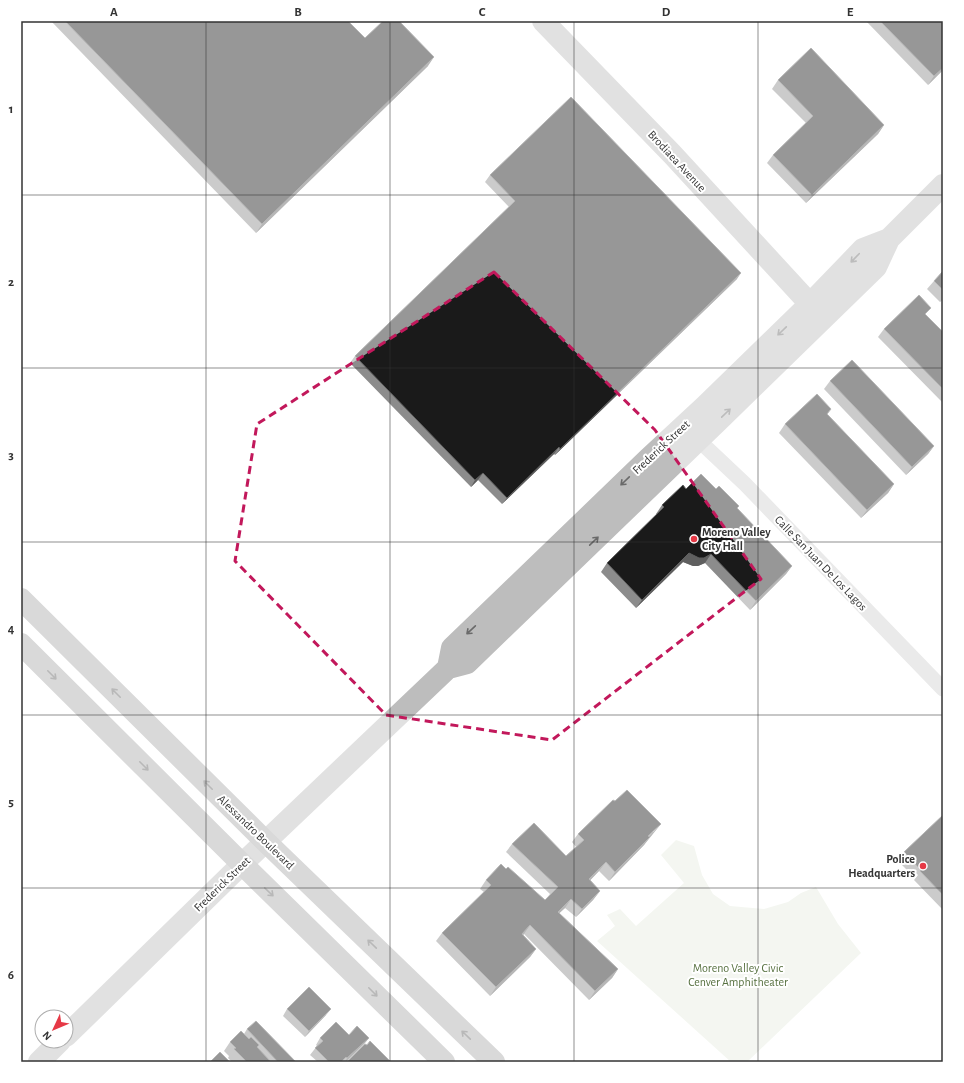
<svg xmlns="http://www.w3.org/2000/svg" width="964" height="1083" font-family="'Alegreya Sans',sans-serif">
	<rect width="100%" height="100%" fill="#fff"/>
	<path fill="#e6ecdf" d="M 676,840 L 694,846 L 702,875 L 713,894 L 730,906 L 764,909 L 788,902 L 801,893 L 816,887 L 838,924 L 861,953 L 747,1062 L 731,1062 L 597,941 L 615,926 L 607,915 L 620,909 L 636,926 L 684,883 L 661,855 Z"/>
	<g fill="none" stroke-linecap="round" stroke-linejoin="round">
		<path stroke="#d0d0d0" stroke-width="15" d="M 692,434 L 745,484 L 943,689"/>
		<path stroke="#bdbdbd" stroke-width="22" d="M 543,21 L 672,154 L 810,304
			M 448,668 L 452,648 L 648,459 L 705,406 L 810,304 L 863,249 L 889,239
			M 66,1036 L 242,864 L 448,668 L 467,663 L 719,420 L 876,267 L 889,239 L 943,185
			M 39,1062 L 60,1041"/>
		<path stroke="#ababab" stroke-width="22" d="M 21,599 L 266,842 L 494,1062
			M 21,644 L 242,864 L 444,1062"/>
	</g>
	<path fill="#8c8c8c" d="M 51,21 L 348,21 L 365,38 L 428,66 L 256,233 Z
		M 866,21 L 943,21 L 943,70 L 928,85 Z
		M 778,80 L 884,125 L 878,134 L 806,203 L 767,163 L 773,155 L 806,123 L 772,89 Z
		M 490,175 L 737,279 L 555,455 L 554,454 L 502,504 L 478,480 L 471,487 L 350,363 L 355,356 L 509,207 L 485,182 Z
		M 943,271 L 943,300 L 940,302 L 927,289 L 934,281 Z
		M 926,315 L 943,332 L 943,403 L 878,337 L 884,329 Z
		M 830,381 L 934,446 L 928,454 L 906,475 L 824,389 Z
		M 828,415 L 894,484 L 888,493 L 861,518 L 779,433 L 785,424 Z
		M 686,489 L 716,489 L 737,509 L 792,566 L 786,574 L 750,610 L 705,563 L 698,566 L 693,566 L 683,562 L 636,608 L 601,572 L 607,563 L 657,515 L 656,514 L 662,505 Z
		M 943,815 L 943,910 L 914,880 L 918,875 L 915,872 L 912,875 L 898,861 L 904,852 Z
		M 654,832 L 649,838 L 644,845 L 609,881 L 599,871 L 590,880 L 600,891 L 593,900 L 576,917 L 565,908 L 559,913 L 618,969 L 612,978 L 589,1000 L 524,934 L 523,935 L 536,949 L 530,957 L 490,996 L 436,941 L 442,933 L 484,892 L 480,889 L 486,880 L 506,869 L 545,900 L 550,894 L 506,852 L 512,844 L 566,856 L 576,847 L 572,842 L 578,834 Z
		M 287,1009 L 326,1015 L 305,1037 L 283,1016 Z
		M 247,1029 L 296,1062 L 232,1062 L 228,1058 L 229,1056 L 224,1051 L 230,1042 L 244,1034 Z
		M 349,1035 L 369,1038 L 364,1044 L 346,1062 L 318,1062 L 310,1055 L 317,1046 L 316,1045 L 320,1038 Z"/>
	<path fill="#5f5f5f" d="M 434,57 L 428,66 L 256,233 L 262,224 Z
		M 943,68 L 943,70 L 928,85 L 934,76 Z
		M 884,125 L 878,134 L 806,203 L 812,195 Z
		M 741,273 L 737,279 L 555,455 L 560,449 Z
		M 934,446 L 928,454 L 906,475 L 912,467 Z
		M 559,447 L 554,454 L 502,504 L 507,498 Z
		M 483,473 L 478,480 L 471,487 L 475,480 Z
		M 894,484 L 888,493 L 861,518 L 867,510 Z
		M 689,553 L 711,554 L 705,563 L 698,566 L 693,566 L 683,562 L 636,608 L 642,600 Z
		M 792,566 L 786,574 L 750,610 L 756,601 Z
		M 661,824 L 644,845 L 609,881 L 615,872 Z
		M 606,862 L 599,871 L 583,888 L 589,879 Z
		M 600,891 L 593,900 L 576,917 L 582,909 Z
		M 571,899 L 565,908 L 552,920 L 558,912 Z
		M 530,925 L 524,934 L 516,942 L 522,934 Z
		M 536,949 L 530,957 L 490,996 L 496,987 Z
		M 618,969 L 612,978 L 589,1000 L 595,991 Z
		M 331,1009 L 326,1015 L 305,1037 L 309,1031 Z
		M 369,1038 L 364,1044 L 346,1062 L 345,1062 L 347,1058 Z"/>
	<path fill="#1a1a1a" stroke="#5f5f5f" d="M 65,21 L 348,21 L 365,38 L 383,21 L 399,21 L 434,57 L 262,224 Z
		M 880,21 L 943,21 L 943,68 L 934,76 Z
		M 811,48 L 884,125 L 812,195 L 773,155 L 813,116 L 778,80 Z
		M 571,97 L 741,273 L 560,449 L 559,447 L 507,498 L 483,473 L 475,480 L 355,356 L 515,201 L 490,175 Z
		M 943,271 L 943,290 L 934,281 Z
		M 919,295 L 931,308 L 925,314 L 943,332 L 943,389 L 884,329 Z
		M 852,360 L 934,446 L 912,467 L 830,381 Z
		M 817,394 L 831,409 L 827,414 L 894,484 L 867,510 L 785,424 Z
		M 701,474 L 716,489 L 719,486 L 739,506 L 737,508 L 792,566 L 756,601 L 711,554 L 704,558 L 699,558 L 689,553 L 642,600 L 607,563 L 664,507 L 662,505 L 683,485 L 686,489 Z
		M 627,790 L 661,824 L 648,836 L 650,837 L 615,872 L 606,862 L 589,879 L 600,891 L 582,909 L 571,899 L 558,912 L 618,969 L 595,991 L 530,925 L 522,934 L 536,949 L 496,987 L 442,933 L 491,885 L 486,880 L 501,864 L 506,869 L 508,867 L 545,900 L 558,887 L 512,844 L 534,823 L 566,856 L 584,840 L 578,834 L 613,800 L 615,801 Z
		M 943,815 L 943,895 L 920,871 L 925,867 L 921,863 L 918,867 L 904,852 Z
		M 309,987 L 331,1009 L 309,1031 L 287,1009 Z
		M 256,1021 L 296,1062 L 278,1062 L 247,1029 Z
		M 336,1022 L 349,1035 L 357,1026 L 369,1038 L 347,1058 L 346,1057 L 341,1062 L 329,1062 L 315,1048 L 323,1041 L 320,1038 Z
		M 241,1031 L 249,1039 L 251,1037 L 259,1045 L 257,1047 L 271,1062 L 249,1062 L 248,1061 L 247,1062 L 234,1049 L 236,1048 L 230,1042 Z
		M 370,1041 L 390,1061 L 389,1062 L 347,1062 L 365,1044 L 367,1045 Z
		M 220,1052 L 229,1061 L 228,1062 L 210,1062 Z"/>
	<defs><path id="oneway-shaft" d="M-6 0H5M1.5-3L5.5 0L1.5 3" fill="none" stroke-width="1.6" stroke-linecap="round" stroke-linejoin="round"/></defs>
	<g stroke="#6a6a6a">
		<use href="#oneway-shaft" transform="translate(855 258) rotate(134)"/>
		<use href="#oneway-shaft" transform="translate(782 331) rotate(136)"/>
		<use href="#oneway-shaft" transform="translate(726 413) rotate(-44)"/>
		<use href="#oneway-shaft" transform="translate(625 481) rotate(136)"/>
		<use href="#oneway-shaft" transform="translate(594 541) rotate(-44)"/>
		<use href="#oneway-shaft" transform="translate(471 630) rotate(137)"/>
	</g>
	<g stroke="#636363">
		<use href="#oneway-shaft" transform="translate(52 675) rotate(45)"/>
		<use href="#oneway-shaft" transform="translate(116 693) rotate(-135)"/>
		<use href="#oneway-shaft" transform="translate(144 766) rotate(45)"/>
		<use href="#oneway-shaft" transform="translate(208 785) rotate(-135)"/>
		<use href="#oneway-shaft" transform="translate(269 892) rotate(44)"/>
		<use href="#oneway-shaft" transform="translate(372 944) rotate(-136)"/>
		<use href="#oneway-shaft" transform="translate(373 992) rotate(45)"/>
		<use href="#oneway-shaft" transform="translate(466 1035) rotate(-136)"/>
	</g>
	<path d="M0 0H964V1083H0ZM 494,272 L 655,430 L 761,579 L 552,740 L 386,715 L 235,561 L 257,424 Z" fill="#fff" fill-opacity=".55" fill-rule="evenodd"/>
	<path fill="none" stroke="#c2185b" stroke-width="3" stroke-dasharray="8 5" stroke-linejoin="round" d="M 494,272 L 655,430 L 761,579 L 552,740 L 386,715 L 235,561 L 257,424 Z"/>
	<path fill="none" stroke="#333" stroke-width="1" stroke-opacity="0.55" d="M 206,21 L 206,1062M 390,21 L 390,1062M 574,21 L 574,1062M 758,21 L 758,1062M 21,195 L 943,195M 21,368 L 943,368M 21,542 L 943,542M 21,715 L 943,715M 21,888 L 943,888"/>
	<g fill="#e63946" stroke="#fff" stroke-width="1.5">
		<circle cx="694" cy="539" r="4"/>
		<circle cx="923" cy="866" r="4"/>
	</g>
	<g text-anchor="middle" stroke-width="4" stroke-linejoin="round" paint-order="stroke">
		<g font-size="12" fill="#333" stroke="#fff">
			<text transform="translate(677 161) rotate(47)" y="4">Brodiaea Avenue</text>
			<text transform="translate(661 447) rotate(-43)" y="4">Frederick Street</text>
			<text transform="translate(821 563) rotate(46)" y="4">Calle San Juan De Los Lagos</text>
			<text transform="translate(256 832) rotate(44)" y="4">Alessandro Boulevard</text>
			<text transform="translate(222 884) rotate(-44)" y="4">Frederick Street</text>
		</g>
		<g font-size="12" font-weight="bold" fill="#333" stroke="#fff" text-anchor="start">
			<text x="702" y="536">Moreno Valley<tspan x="702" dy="14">City Hall</tspan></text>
			<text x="915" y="863" text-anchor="end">Police<tspan x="915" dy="14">Headquarters</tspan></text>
		</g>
		<g font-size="12" fill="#56703f" stroke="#fff">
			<text x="738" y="972">Moreno Valley Civic<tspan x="738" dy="14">Cenver Amphitheater</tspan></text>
		</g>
	</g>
	<rect width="964" height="1083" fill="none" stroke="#ffffff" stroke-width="44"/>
	<g transform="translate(54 1029) rotate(226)"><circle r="19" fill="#ffffff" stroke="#adadad"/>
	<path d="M0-3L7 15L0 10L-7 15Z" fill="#e63946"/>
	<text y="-6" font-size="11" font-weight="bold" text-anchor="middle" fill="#333333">N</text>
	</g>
	<rect x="22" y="22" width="920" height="1039" fill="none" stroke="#333" stroke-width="1.5"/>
	<g font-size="13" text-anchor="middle" font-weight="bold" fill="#333">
		<text x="114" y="16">A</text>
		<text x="298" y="16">B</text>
		<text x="482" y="16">C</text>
		<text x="666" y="16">D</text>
		<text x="850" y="16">E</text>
		<text x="11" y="113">1</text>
		<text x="11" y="286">2</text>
		<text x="11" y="459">3</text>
		<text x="11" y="633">4</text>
		<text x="11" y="806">5</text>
		<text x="11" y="979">6</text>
	</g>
</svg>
